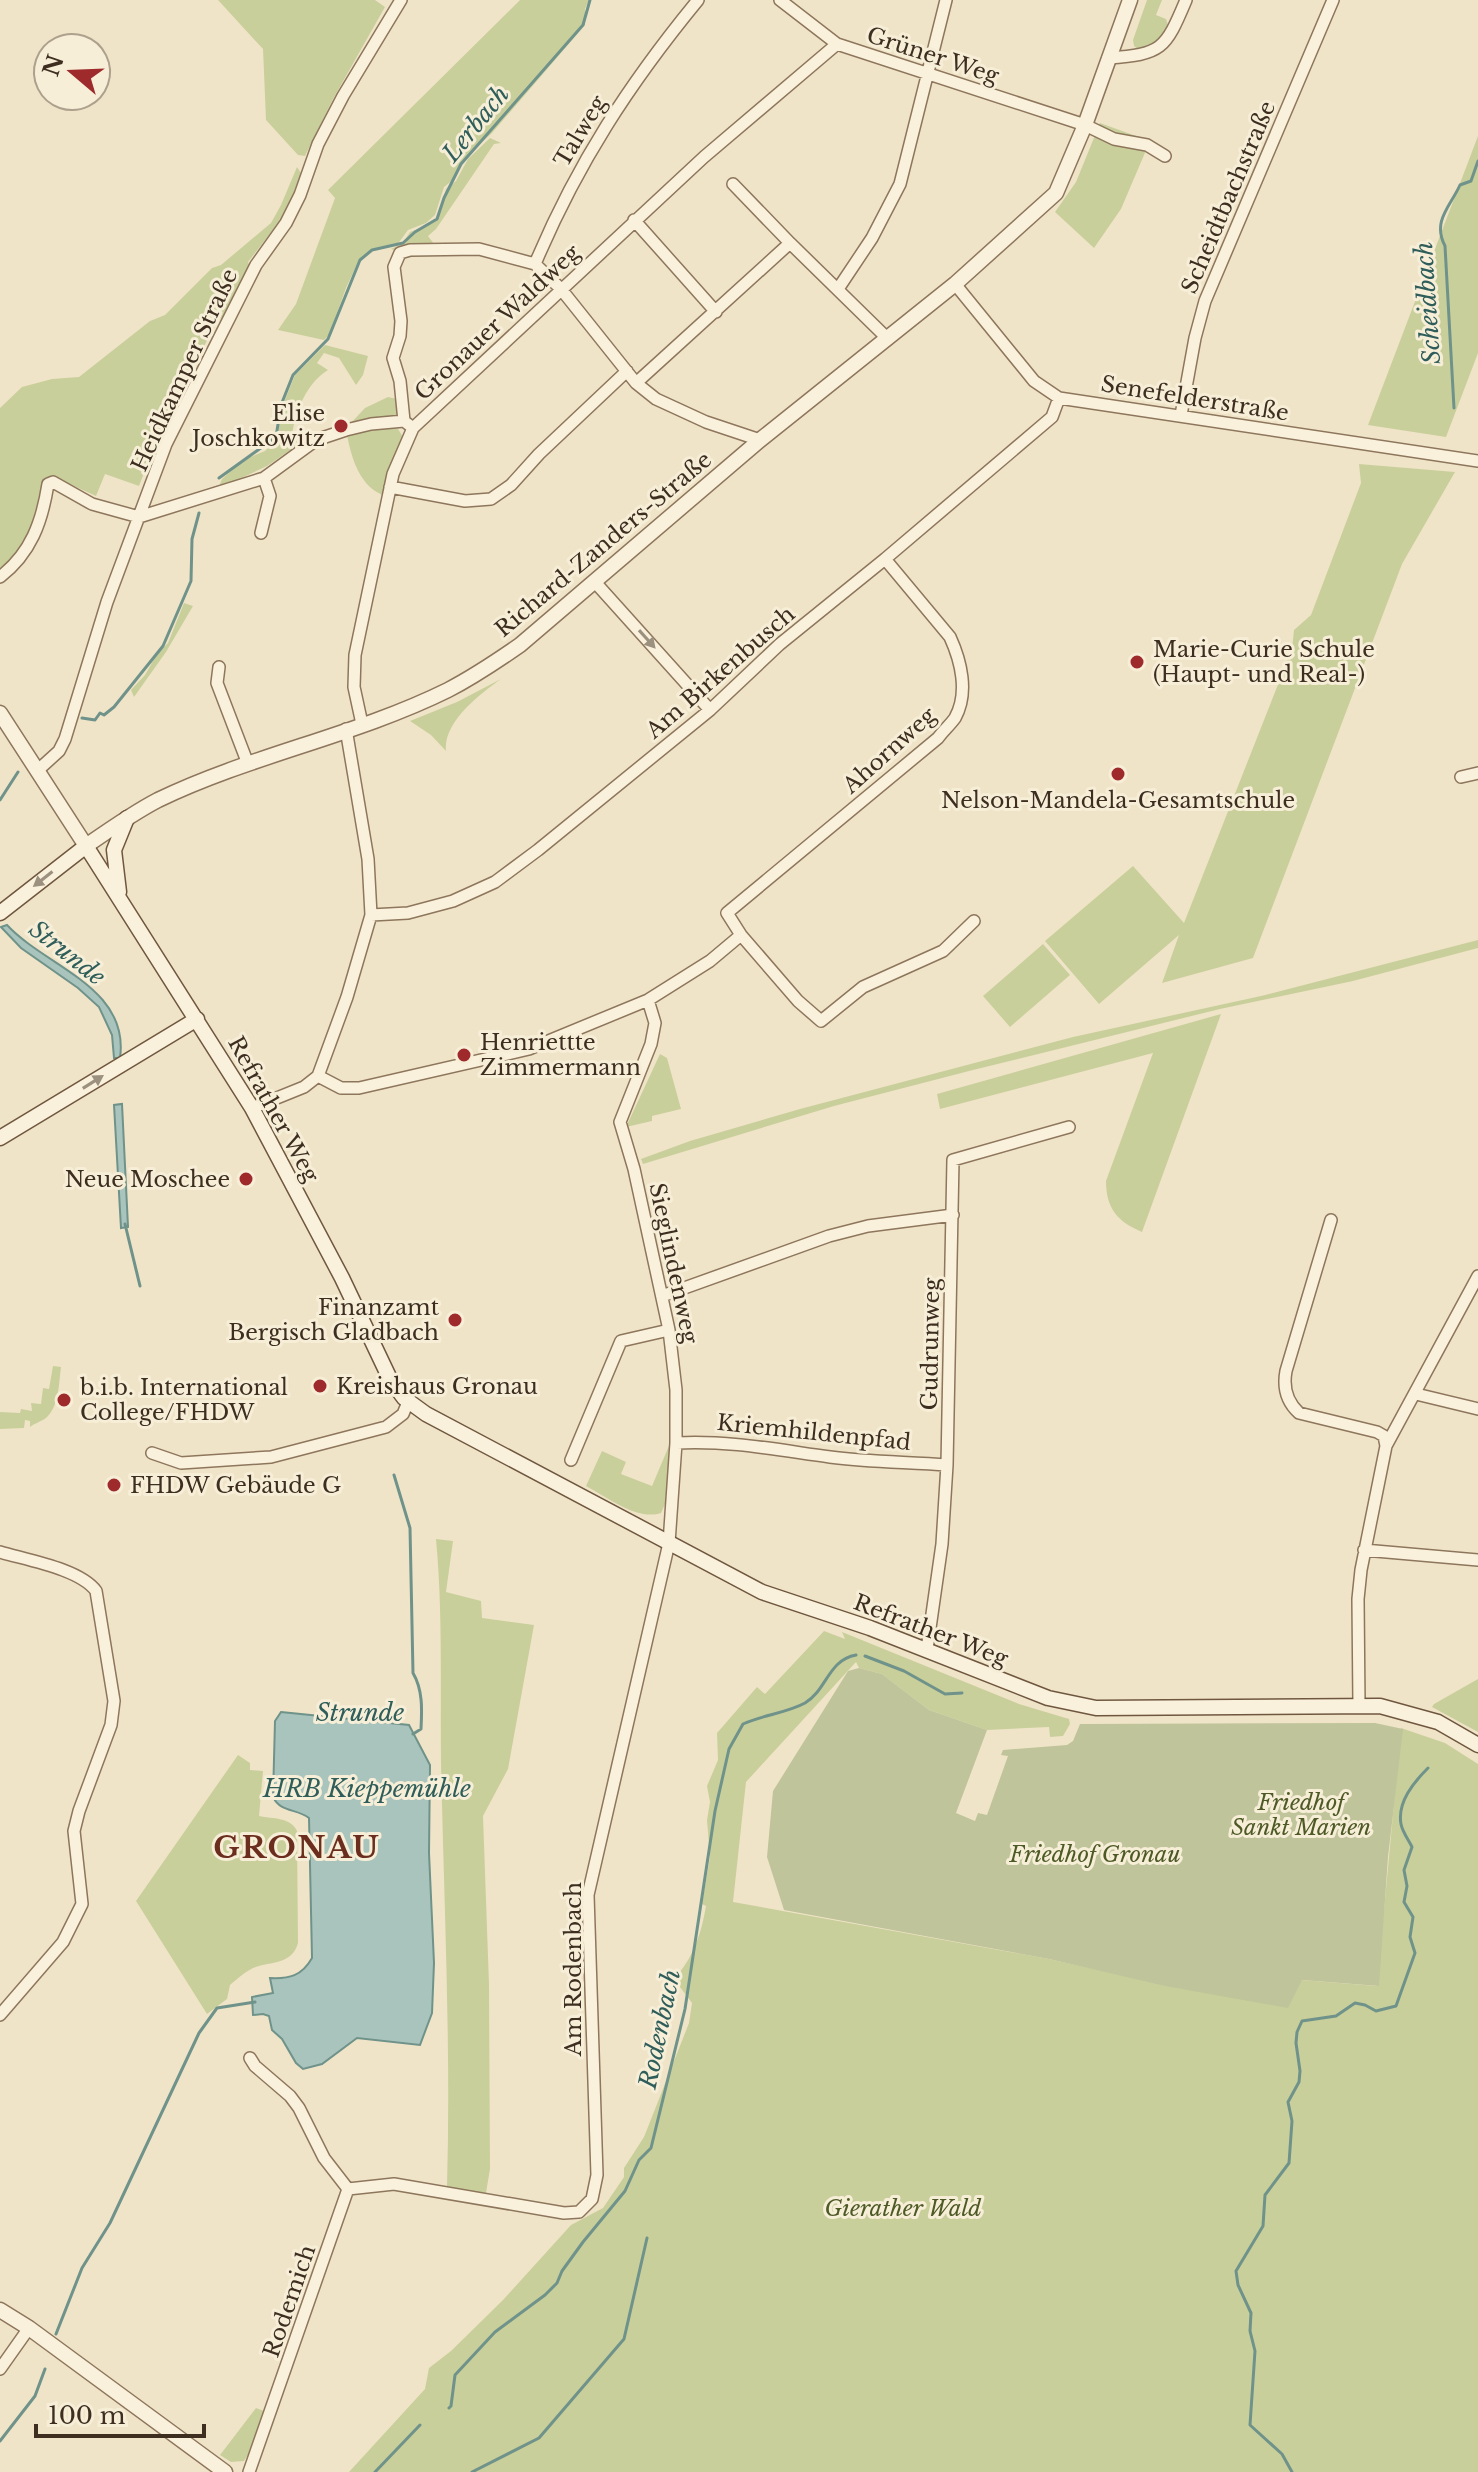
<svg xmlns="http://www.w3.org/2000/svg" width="1478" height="2472" font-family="'Libre Baskerville',serif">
	<rect width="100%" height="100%" fill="#f0e4c8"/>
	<path fill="#c9cf9b" d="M 218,0 L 375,0 L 385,7 L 333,99 L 305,156 L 298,155 L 266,120 L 263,49 Z
		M 520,0 L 589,0 L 585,9 L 585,25 L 492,133 L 466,157 L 454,179 L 444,187 L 435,215 L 426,223 L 408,230 L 397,245 L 372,250 L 359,260 L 346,288 L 329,335 L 324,340 L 278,330 L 296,304 L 335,198 L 328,190 Z
		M 1147,0 L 1162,0 L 1156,15 L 1166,19 L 1169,28 L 1154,45 L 1139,50 L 1134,46 L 1133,40 Z
		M 1100,123 L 1150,141 L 1121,209 L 1094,248 L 1055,212 L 1076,182 Z
		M 1478,136 L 1478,353 L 1446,437 L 1368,425 Z
		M 490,138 L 501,143 L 494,144 L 436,229 L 428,236 L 434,244 L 442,246 L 397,251 L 391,249 L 402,244 L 410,232 L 428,225 L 438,218 L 446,189 L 456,181 L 468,159 Z
		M 297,167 L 301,173 L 286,213 L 248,262 L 250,267 L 225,314 L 216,323 L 159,434 L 139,486 L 105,474 L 96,496 L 52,476 L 44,478 L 30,530 L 15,555 L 0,570 L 0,408 L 22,387 L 52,379 L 79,377 L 150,321 L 165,315 L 212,268 L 221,265 L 271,223 L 281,205 Z
		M 325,345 L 368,356 L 363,375 L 356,385 L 339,358 L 324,353 L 317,363 L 328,370 C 306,384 296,410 292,435 L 299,444 L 267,466 L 218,489 L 222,479 L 243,460 L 265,451 L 278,437 L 280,412 L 295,375 Z
		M 388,397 L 397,399 L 399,415 L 396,419 L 350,424 L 365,408 Z
		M 386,426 L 398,429 L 403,437 L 385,496 C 360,487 352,460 347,435 Z
		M 1359,464 L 1455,472 L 1402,564 L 1253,958 L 1162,983 L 1179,935 L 1099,1004 L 1045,941 L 1133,866 L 1184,923 L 1292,649 L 1294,630 L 1311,615 L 1361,483 Z
		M 184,603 L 193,606 L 166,652 L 134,697 L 131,690 L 145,675 L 157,654 L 168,643 Z
		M 501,679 C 480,694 443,722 446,751 L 431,735 L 410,721 L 457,702 Z
		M 1478,940 L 1478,948 L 1353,981 L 1220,1009 L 973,1070 L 834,1106 L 643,1164 L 641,1159 L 690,1141 L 800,1109 L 1073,1037 L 1261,996 Z
		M 1043,944 L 1070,975 L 1010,1027 L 983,996 Z
		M 1221,1014 L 1142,1232 C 1118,1222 1106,1209 1106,1181 L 1153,1053 L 940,1109 L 937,1094 Z
		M 660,1054 L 667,1058 L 681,1109 L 652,1116 L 652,1121 L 626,1127 Z
		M 53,1366 L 61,1367 C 59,1382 59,1406 47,1417 C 43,1421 35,1423 30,1427 L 30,1421 L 25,1420 L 24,1428 L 0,1429 L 0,1412 L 20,1413 L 21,1409 L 32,1411 L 31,1403 L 41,1404 L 43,1388 L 49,1389 Z
		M 671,1441 L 665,1504 L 661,1513 C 637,1521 607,1497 586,1486 L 602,1451 L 626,1462 L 621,1474 L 652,1486 Z
		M 436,1539 L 453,1541 L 446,1592 L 481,1601 L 482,1618 L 534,1625 L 508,1769 L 483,1816 L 489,1984 L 490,2169 L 486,2193 L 447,2187 C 451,2045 444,1905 441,1763 C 440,1688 443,1614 436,1539 Z
		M 824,1631 L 845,1639 L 842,1632 L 1019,1704 L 1069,1719 L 1070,1724 L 1063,1736 L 1050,1737 L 1049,1727 L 987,1730 L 929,1710 L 882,1674 L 859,1668 L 856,1662 L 746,1782 L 733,1902 L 1049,1959 L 1183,1989 L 1301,1980 L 1377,1986 L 1401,1728 L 1445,1743 L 1478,1764 L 1478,2472 L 349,2472 L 425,2389 L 429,2368 L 451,2351 L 503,2300 L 571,2225 L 603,2208 L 624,2177 L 624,2168 L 644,2137 L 689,2023 L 692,2003 L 674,1979 C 694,1957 701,1934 706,1906 L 702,1904 L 710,1857 L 707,1820 L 710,1802 L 707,1786 L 718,1760 L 717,1733 L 757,1687 L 765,1694 Z
		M 1478,1679 L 1478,1732 L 1432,1707 L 1434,1704 Z
		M 238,1755 L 250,1763 L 250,1770 L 263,1771 L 259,1816 C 273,1819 291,1817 297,1831 L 298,1943 C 292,1965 271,1961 253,1968 C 245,1972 237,1979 230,1985 L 227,1999 L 207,2014 L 136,1901 Z
		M 256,2408 L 264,2411 L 249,2453 L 244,2461 L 231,2462 L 220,2455 Z"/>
	<path fill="#bfc49a" d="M 859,1668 L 882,1674 L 929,1710 L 987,1730 L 956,1813 L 975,1821 L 978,1813 L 987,1815 L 1008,1756 L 1001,1755 L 1003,1750 L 1067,1745 L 1073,1741 L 1080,1724 L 1375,1723 L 1403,1729 L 1388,1857 L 1379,1986 L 1302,1980 L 1288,2008 L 1165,1986 L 1049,1959 L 784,1910 L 767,1857 L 773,1791 L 848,1671 Z"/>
	<path fill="#a9c4bc" stroke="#6f938a" stroke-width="2" d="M 7,925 C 46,967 130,987 120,1058 L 114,1058 L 112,1035 L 99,1007 L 78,988 L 21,948 L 1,927 Z
		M 122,1104 L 128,1227 L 121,1228 L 114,1105 Z
		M 281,1712 L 409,1725 L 430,1765 L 429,1853 L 434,1963 L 432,2013 L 420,2045 L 357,2038 L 322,2064 L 303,2069 L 296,2063 L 282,2039 L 272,2030 L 269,2016 L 263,2014 L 253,2015 L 252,1997 L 273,1993 L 270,1978 C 289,1979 302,1976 312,1958 L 309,1818 C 296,1808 281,1813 273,1797 L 275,1721 Z"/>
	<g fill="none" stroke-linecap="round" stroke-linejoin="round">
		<path stroke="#6f938a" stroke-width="3" d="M 1454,408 L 1445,246 C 1432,221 1450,207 1460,185 L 1471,181 L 1478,161
			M 219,478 L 276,437 L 281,405 L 293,375 L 328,339 L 360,260 L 372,250 L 403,243 L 415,232 L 437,219 L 444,198 L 461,164 L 583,25 L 590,0
			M 82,718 L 95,720 L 100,713 L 104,715 L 114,707 L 163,646 L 191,581 L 192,539 L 199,513
			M 0,800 L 18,772
			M 125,1224 L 140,1286
			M 394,1475 L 410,1528 L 413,1673 C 423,1690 422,1710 421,1729 L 413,1734
			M 865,1656 L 904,1671 L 945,1694 L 962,1693
			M 56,2334 L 82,2268 L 110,2223 L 199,2033 L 217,2008 L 255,2002
			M 449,2408 L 451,2406 L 455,2375 L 495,2332 L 545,2295 L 557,2283 L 562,2271 L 583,2242 L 625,2191 L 639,2160 L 651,2148 L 685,2009 L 715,1811 L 729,1749 L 743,1724 C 762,1715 787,1713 805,1703 C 827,1690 828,1660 856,1655
			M 0,2441 L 35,2396 L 45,2369
			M 375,2472 L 420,2425
			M 472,2472 L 539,2438 L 624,2339 L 647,2238
			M 1292,2472 L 1282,2454 L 1250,2425 L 1255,2351 L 1250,2331 L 1251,2313 L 1238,2285 L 1236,2271 L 1263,2226 L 1265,2195 L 1289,2163 L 1292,2121 L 1288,2102 L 1299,2082 L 1300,2071 L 1296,2043 L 1297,2032 L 1302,2021 L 1336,2016 L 1355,2003 L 1365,2005 L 1376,2011 L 1396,2006 L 1415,1953 L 1410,1937 L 1413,1917 L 1404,1902 L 1407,1886 L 1404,1870 L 1412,1847 C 1409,1841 1402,1831 1401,1824 C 1397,1802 1414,1782 1428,1768"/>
		<defs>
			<path id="minor" d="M 698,0 C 629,84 577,164 535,264 L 561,289 L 636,383 L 656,399 L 706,422 L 760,440
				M 780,0 L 837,44 L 1085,125 L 1114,139 L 1147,145 L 1165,156
				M 1108,58 C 1162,54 1165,50 1186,0
				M 634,220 L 716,312
				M 790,243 L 888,339
				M 955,284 L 1034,381 L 1059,398 L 1478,461
				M 838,289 L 872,238 L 900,184 L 946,0
				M 636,383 L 790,243 L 733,184
				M 1181,415 L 1195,338 L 1205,301 L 1333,0
				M 404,421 L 400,381 L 393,358 L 400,336 L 401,321 L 394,267 L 400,253 L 410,250 L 479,249 L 535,264
				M 390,487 L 465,501 L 491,499 L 511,485 L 539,454 L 627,371
				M 261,533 L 270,496 L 264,478
				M 0,577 C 31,553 42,522 48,484 L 53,482 L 92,504 L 139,517 L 264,478 L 316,440 L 346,430 L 371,424 L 404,421 L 413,428
				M 594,581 L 710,710
				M 219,667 L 217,683 L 248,764
				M 362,724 L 354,687 L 355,655 L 393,474 L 413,428 L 704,157 L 837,44
				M 37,771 L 59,751 L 65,739 L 107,602 L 166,444 L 256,265 L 286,223 L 300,195 L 318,144 L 343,96 L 401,0
				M 1461,777 L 1478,773
				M 371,915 L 408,913 L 453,901 L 495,882 L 538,850 L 710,710 L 780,644 L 885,559 L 1052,417 L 1059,398
				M 741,935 L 798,1001 L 821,1021 L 863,987 L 943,951 L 974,921
				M 318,1076 L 341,1088 L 359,1088 L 529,1049 L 648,1000 L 710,961 L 741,935 L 727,913 L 938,738 C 943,731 950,725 955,718 C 969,693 961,661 950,637 L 885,559
				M 252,1108 L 304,1087 L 318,1076 L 347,997 L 371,915 L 368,859 L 346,729
				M 1331,1220 L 1286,1371 C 1283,1387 1287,1402 1299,1413 L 1377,1432 L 1384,1436 L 1386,1446
				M 662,1296 L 829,1236 L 868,1226 L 953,1215
				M 1416,1394 L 1478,1409
				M 676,1443 C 728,1440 778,1450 830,1457 C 868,1462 908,1462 947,1465
				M 152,1453 L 181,1463 L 271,1457 L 386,1427 L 403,1414 L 408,1402
				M 571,1460 L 621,1341 L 669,1330
				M 1364,1550 L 1478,1560
				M 0,1552 C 27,1560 80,1569 96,1591 L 114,1701 L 111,1725 L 79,1811 L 74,1831 L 82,1904 L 63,1942 L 0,2015
				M 927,1649 L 942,1544 L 947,1465 L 953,1160 L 1069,1127
				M 1359,1706 L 1358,1599 L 1361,1570 L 1386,1446 L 1478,1276
				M 250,2058 L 255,2066 L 290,2096 L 299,2108 L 324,2158 L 348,2189
				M 348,2189 L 394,2184 L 564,2213 L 579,2212 L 592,2199 L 597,2175 L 588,1895 L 669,1543 L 676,1443 L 676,1390 L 669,1330 L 634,1169 L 620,1122 L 651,1044 L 655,1023 L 648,1000
				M 0,2369 L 29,2328
				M 249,2472 L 348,2189"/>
			<path id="tertiary" d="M 0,713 L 86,846 C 109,830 133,813 158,800 C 251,755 355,736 448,690 C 473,677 497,661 520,645 L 760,440 L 955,284 L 1056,193 L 1085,125 L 1130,0
				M 0,2310 L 29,2328 L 225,2472"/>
			<path id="secondary" d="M 119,892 L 114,850 L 127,818
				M 0,913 L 86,846 L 252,1108 L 342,1278 L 390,1379 L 404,1398 L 426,1414 L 762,1592 L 870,1628 L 1048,1698 L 1096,1708 L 1380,1706 L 1438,1722 L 1478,1745
				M 0,1138 L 197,1019"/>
		</defs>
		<use href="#minor" stroke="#8d765c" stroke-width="14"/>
		<use href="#tertiary" stroke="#8d765c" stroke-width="17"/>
		<use href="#secondary" stroke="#6f573f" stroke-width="17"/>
		<use href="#minor" stroke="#faf1dc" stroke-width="11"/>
		<use href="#tertiary" stroke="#faf1dc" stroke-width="14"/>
		<use href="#secondary" stroke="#faf1dc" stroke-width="14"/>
	</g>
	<defs><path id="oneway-solid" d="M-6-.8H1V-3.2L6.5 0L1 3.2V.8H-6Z" transform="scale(2)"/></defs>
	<g fill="#9c907e">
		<use href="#oneway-solid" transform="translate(647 639) rotate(48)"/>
		<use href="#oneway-solid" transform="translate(43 879) rotate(142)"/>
		<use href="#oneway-solid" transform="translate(93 1082) rotate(-32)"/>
	</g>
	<g fill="#9e2a2b" stroke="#f7eed8" stroke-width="3">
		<circle cx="341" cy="426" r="8"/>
		<circle cx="1137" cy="662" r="8"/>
		<circle cx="1118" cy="774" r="8"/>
		<circle cx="464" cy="1055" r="8"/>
		<circle cx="246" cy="1179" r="8"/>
		<circle cx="455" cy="1320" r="8"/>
		<circle cx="320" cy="1386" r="8"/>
		<circle cx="64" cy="1400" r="8"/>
		<circle cx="114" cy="1485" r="8"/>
	</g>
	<g text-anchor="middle" stroke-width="6" stroke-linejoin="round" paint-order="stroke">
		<g font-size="22" fill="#3d2e20" stroke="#f7eed8">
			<text transform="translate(933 55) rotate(18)" y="8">Grüner Weg</text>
			<text transform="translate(580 131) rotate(-59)" y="8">Talweg</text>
			<text transform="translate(1228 197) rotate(-67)" y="8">Scheidtbachstraße</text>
			<text transform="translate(497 322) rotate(-43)" y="8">Gronauer Waldweg</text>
			<text transform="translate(184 370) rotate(-65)" y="8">Heidkamper Straße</text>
			<text transform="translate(1195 398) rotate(9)" y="8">Senefelderstraße</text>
			<text transform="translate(603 544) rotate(-40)" y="8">Richard-Zanders-Straße</text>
			<text transform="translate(720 672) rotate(-41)" y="8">Am Birkenbusch</text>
			<text transform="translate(889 750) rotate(-42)" y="8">Ahornweg</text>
			<text transform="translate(274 1109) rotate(61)" y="8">Refrather Weg</text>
			<text transform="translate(674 1263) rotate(78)" y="8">Sieglindenweg</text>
			<text transform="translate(930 1344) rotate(-89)" y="8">Gudrunweg</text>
			<text transform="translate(814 1432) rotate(6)" y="8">Kriemhildenpfad</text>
			<text transform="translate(931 1630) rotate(21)" y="8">Refrather Weg</text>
			<text transform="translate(573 1969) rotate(-90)" y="8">Am Rodenbach</text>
			<text transform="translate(289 2301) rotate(-71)" y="8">Rodemich</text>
		</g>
		<g font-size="22" fill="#3d2e20" stroke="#f7eed8" text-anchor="start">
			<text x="325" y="421" text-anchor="end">Elise<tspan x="325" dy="25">Joschkowitz</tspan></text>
			<text x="1153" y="657">Marie-Curie Schule<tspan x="1153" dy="25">(Haupt- und Real-)</tspan></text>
			<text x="1118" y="808" text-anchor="middle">Nelson-Mandela-Gesamtschule</text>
			<text x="480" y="1050">Henriettte<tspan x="480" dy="25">Zimmermann</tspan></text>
			<text x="230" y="1187" text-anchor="end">Neue Moschee</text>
			<text x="439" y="1315" text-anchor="end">Finanzamt<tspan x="439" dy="25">Bergisch Gladbach</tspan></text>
			<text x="336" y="1394">Kreishaus Gronau</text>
			<text x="80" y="1395">b.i.b. International<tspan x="80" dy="25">College/FHDW</tspan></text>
			<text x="130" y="1493">FHDW Gebäude G</text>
		</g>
		<g font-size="22" font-style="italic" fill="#4d5a26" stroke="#f7eed8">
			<text x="1301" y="1810">Friedhof<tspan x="1301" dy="25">Sankt Marien</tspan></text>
			<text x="1095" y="1862">Friedhof Gronau</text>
			<text x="903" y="2216">Gierather Wald</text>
		</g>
		<g font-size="24" font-style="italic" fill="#2f5d5a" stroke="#f7eed8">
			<text transform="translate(476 124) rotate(-51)" y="8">Lerbach</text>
			<text transform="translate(1428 303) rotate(-94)" y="8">Scheidbach</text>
			<text transform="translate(67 953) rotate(38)" y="8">Strunde</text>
			<text x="360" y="1721">Strunde</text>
			<text x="367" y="1797">HRB Kieppemühle</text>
			<text transform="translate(660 2029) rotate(-78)" y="8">Rodenbach</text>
		</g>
		<g font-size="30" font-weight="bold" letter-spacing="2" fill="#6b2e1e" stroke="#f7eed8">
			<text x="297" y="1858">GRONAU</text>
		</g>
	</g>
	<g transform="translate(72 72) rotate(289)"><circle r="38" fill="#f7eed8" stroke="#ada18e" stroke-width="2"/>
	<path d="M0-6L14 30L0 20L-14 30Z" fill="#9e2a2b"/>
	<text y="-12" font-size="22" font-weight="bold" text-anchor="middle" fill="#3d2e20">N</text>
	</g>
	<path d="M36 2424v12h168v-12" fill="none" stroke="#3d2e20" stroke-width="4"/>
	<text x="48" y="2424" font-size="24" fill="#3d2e20" stroke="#f7eed8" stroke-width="6" paint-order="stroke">100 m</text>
</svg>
